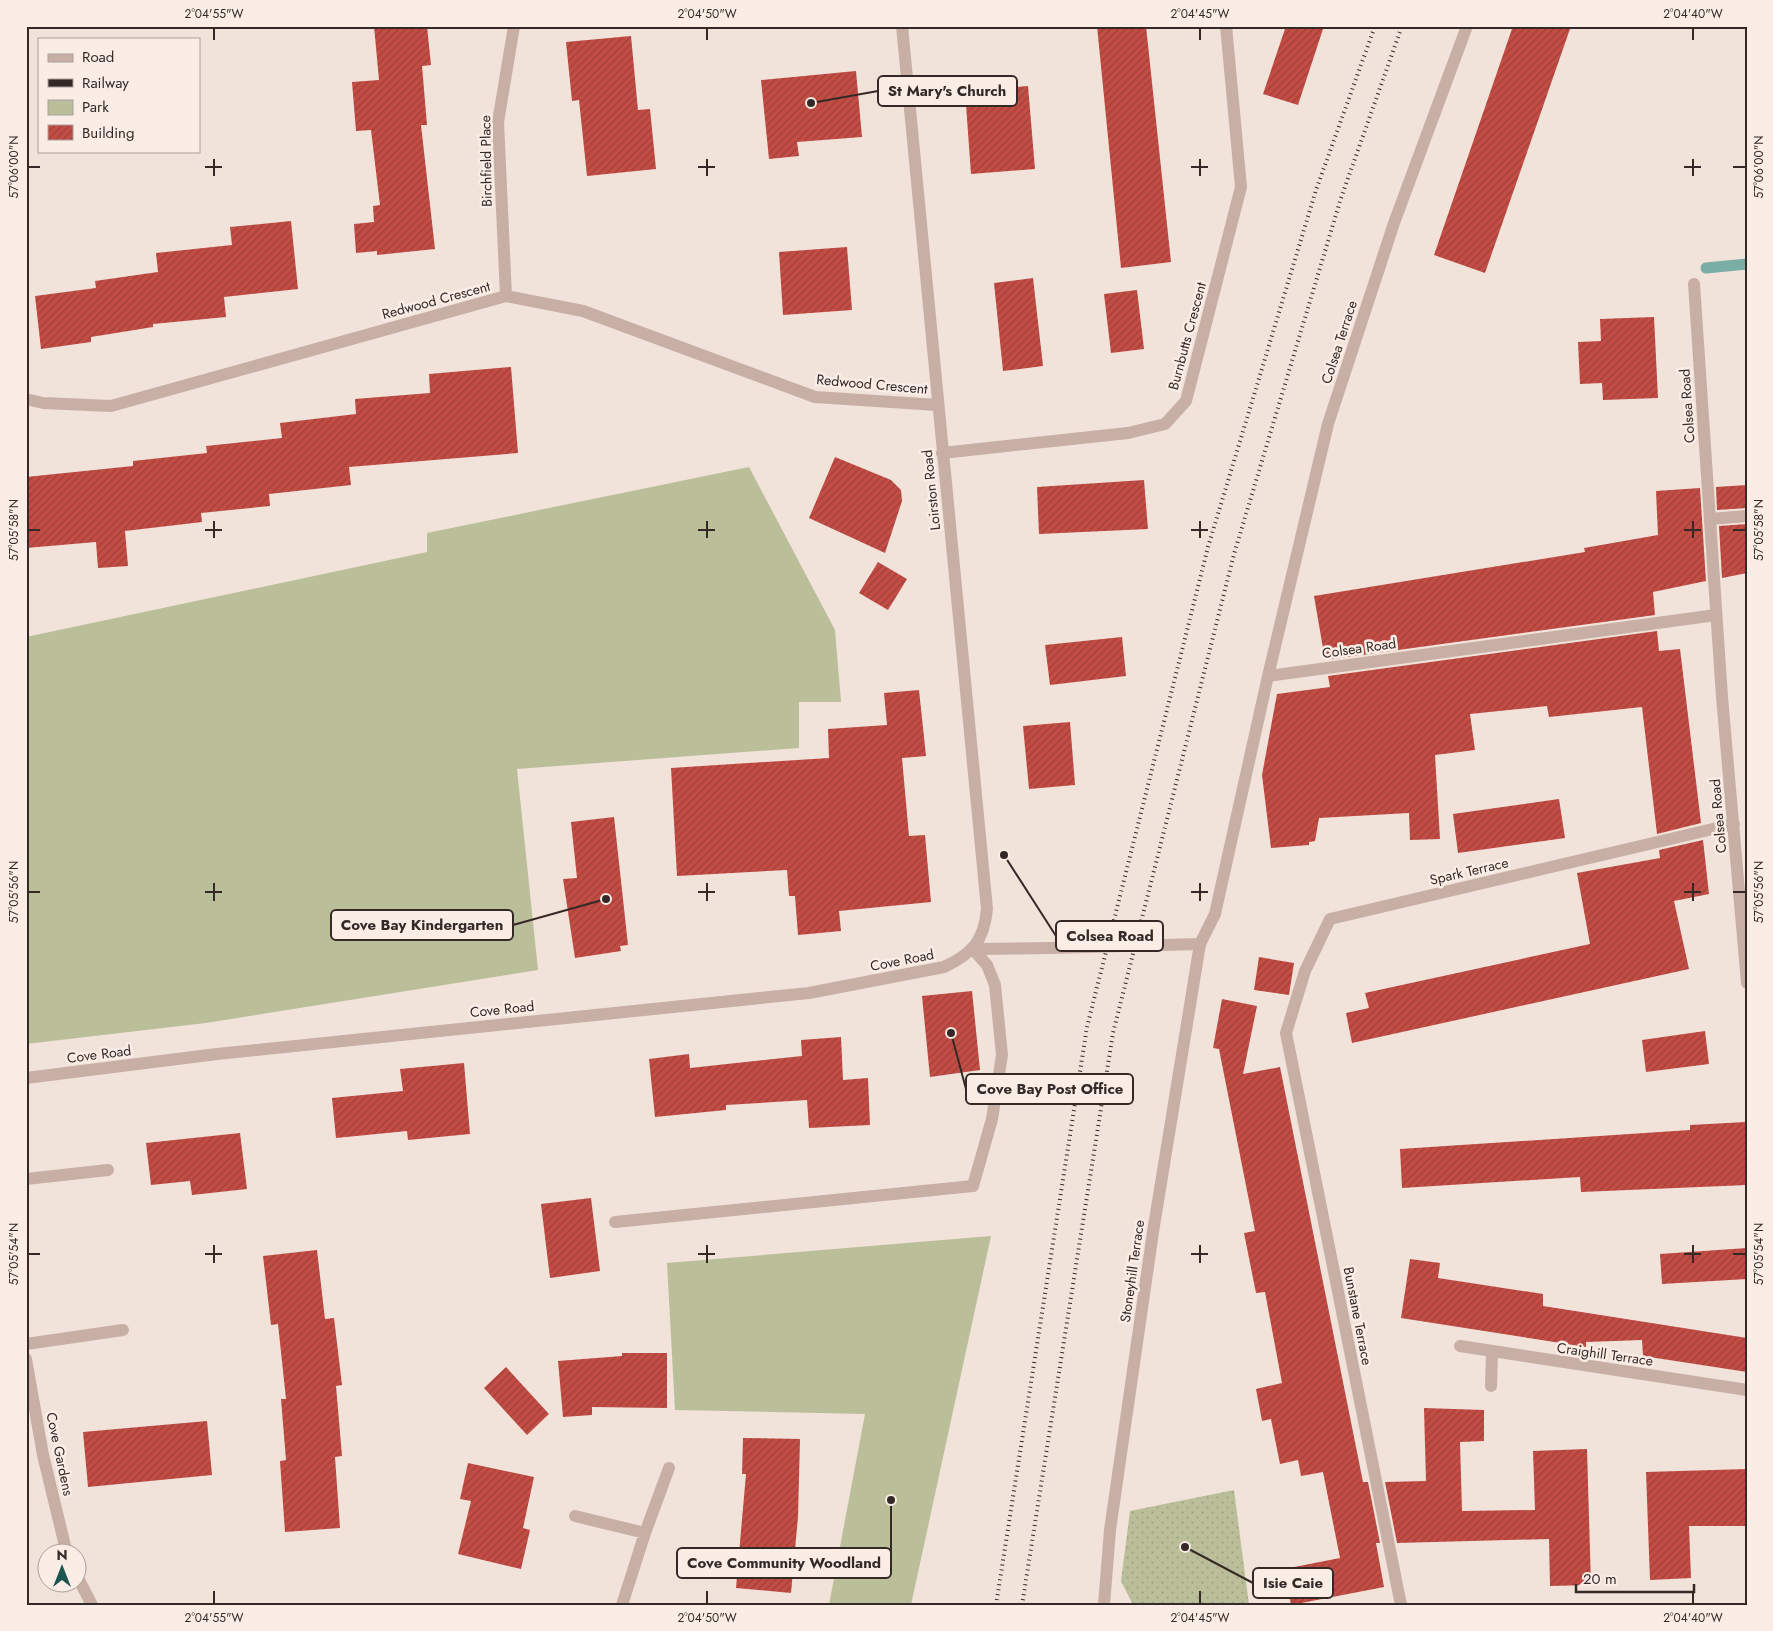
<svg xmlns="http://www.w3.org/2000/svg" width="1773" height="1631" font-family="Jost,sans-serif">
	<defs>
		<pattern id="garden-dots" width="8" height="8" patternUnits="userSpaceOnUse" patternTransform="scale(1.25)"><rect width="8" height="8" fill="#babf9a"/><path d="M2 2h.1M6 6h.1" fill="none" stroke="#a0a485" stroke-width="1.8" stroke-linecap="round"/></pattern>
		<pattern id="building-hatch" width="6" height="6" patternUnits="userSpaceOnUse" patternTransform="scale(1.25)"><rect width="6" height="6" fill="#c34d45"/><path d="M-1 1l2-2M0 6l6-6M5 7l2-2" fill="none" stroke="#9f403a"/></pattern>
	</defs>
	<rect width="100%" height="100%" fill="#f1e2da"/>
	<path fill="#babf9a" d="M 749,467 L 835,630 L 841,702 L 799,702 L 799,748 L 517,769 L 538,970 L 206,1023 L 26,1044 L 26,637 L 427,552 L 427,533 Z
		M 991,1236 L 911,1605 L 829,1605 L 865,1414 L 675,1410 L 667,1263 Z"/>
	<path fill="url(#garden-dots)" d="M 1234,1490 L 1249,1605 L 1133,1605 L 1121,1581 L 1130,1511 Z"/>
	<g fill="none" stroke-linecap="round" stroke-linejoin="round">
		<path stroke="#79ada6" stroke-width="11" d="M 1706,268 L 1747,264"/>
	</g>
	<path fill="url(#building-hatch)" d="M 374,26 L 427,26 L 431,65 L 422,66 L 427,125 L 421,125 L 435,249 L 377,255 L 377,251 L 356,253 L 354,224 L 374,222 L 373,206 L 380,205 L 371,130 L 356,131 L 352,82 L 379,80 Z
		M 1097,26 L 1146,26 L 1171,262 L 1121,268 Z
		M 1286,26 L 1324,26 L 1298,105 L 1263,94 Z
		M 1513,26 L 1571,26 L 1485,273 L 1434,255 Z
		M 631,36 L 638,110 L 650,109 L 656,169 L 587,176 L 579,100 L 572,101 L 566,42 Z
		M 856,71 L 862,137 L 797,142 L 799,156 L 769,159 L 761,80 Z
		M 1028,86 L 1035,169 L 971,174 L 965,91 Z
		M 291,221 L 298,289 L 224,297 L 226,317 L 153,324 L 153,327 L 91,337 L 91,342 L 41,349 L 35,296 L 96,288 L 95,281 L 158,272 L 156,253 L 232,245 L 230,227 Z
		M 847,247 L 852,310 L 783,315 L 779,252 Z
		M 1033,278 L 1043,366 L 1003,371 L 994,283 Z
		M 1137,290 L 1144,349 L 1111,353 L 1104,294 Z
		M 1654,317 L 1658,398 L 1603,400 L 1602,383 L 1580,384 L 1578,342 L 1601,341 L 1600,319 Z
		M 511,367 L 518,453 L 349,467 L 351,485 L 269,494 L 270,506 L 201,513 L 202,522 L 125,531 L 128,566 L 98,568 L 96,542 L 26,548 L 26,477 L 133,466 L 133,461 L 207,453 L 206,446 L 282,438 L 280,423 L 356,414 L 355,399 L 430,393 L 429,374 Z
		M 835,457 L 891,480 L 901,490 L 902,501 L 885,553 L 809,518 Z
		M 1144,480 L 1148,529 L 1039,534 L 1037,487 Z
		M 1747,485 L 1747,508 L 1717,510 L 1716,487 Z
		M 1700,488 L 1706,581 L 1653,592 L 1655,615 L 1325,660 L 1314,596 L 1585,552 L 1584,548 L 1658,535 L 1656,491 Z
		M 1747,524 L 1747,573 L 1722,578 L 1719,526 Z
		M 878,562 L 907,579 L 888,610 L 859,593 Z
		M 1657,631 L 1659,651 L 1680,649 L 1701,823 L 1657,834 L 1642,707 L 1549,717 L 1547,706 L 1470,714 L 1475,750 L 1435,755 L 1440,839 L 1410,840 L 1409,813 L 1319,818 L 1315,841 L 1309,842 L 1309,845 L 1271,848 L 1262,775 L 1277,694 L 1330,687 L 1328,676 Z
		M 1122,637 L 1126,676 L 1050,685 L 1045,645 Z
		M 919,690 L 926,756 L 902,758 L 909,836 L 925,835 L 931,902 L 839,911 L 841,931 L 798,935 L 795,896 L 789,896 L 787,870 L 677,876 L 671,768 L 829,758 L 828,729 L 887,725 L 884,693 Z
		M 1070,722 L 1075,785 L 1029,789 L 1023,726 Z
		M 1559,799 L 1565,838 L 1458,853 L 1453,814 Z
		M 614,817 L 628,945 L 620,946 L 621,951 L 575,958 L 563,879 L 577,878 L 571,822 Z
		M 1703,840 L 1709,894 L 1674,901 L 1689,969 L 1352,1043 L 1346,1013 L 1369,1008 L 1365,993 L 1590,944 L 1577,873 L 1660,858 L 1659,850 Z
		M 1259,957 L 1294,963 L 1289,995 L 1254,990 Z
		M 972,991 L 980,1070 L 930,1077 L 922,996 Z
		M 1222,999 L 1257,1006 L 1243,1074 L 1280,1067 L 1363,1482 L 1368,1482 L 1380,1543 L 1376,1543 L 1384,1587 L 1291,1605 L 1284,1569 L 1340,1558 L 1323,1472 L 1301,1476 L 1298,1460 L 1280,1464 L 1271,1419 L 1262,1421 L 1256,1389 L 1282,1383 L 1265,1292 L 1256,1293 L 1244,1233 L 1255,1231 L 1219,1049 L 1213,1048 Z
		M 1705,1031 L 1709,1064 L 1646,1072 L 1642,1040 Z
		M 841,1037 L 843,1080 L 868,1078 L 870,1125 L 809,1128 L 807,1100 L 726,1105 L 726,1110 L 655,1117 L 649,1059 L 689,1054 L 690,1068 L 802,1056 L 801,1040 Z
		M 464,1063 L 470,1134 L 408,1140 L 407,1131 L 336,1138 L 332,1098 L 403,1091 L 400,1069 Z
		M 1746,1122 L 1747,1185 L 1581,1192 L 1580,1177 L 1402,1188 L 1400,1149 L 1690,1130 L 1690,1125 Z
		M 240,1133 L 247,1189 L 192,1195 L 190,1181 L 151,1185 L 146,1143 Z
		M 591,1198 L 600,1271 L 550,1278 L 541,1204 Z
		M 1747,1248 L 1747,1279 L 1662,1284 L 1660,1254 Z
		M 317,1250 L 325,1319 L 334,1318 L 342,1385 L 336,1386 L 342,1456 L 335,1457 L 340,1528 L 285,1532 L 280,1461 L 286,1460 L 281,1399 L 286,1399 L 278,1324 L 271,1325 L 263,1256 Z
		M 1410,1259 L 1440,1263 L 1438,1278 L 1543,1294 L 1543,1306 L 1747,1338 L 1747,1372 L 1643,1356 L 1642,1340 L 1586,1342 L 1586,1347 L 1401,1318 Z
		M 622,1353 L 667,1353 L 667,1408 L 592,1407 L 592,1415 L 563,1417 L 558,1361 L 622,1356 Z
		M 506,1367 L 549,1414 L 527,1435 L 484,1388 Z
		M 1424,1408 L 1484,1410 L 1484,1441 L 1460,1442 L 1462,1511 L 1535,1510 L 1533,1451 L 1587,1449 L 1591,1585 L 1550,1586 L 1549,1539 L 1397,1543 L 1385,1482 L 1426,1481 Z
		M 207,1421 L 212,1475 L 88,1487 L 83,1432 Z
		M 743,1438 L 800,1439 L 798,1517 L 791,1593 L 736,1588 L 746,1474 L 742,1474 Z
		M 468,1463 L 534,1477 L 523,1528 L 530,1530 L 521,1569 L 458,1554 L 471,1501 L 460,1499 Z
		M 1747,1469 L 1747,1526 L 1689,1526 L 1691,1578 L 1650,1580 L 1646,1472 Z"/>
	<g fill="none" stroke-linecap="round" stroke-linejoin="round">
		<path stroke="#c8afa6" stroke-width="12" d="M 1710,519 L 1747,516
			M 26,1179 L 108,1170
			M 615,1222 L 973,1186 L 992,1119 L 1002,1055 L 995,985 L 987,965 L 973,949"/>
		<path stroke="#c8afa6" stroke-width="12" d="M 1694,284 L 1722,697 L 1747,983
			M 506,296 L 498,122 L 514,26
			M 26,399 L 43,403 L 111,406 L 506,296 L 583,311 L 815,397 L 937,405
			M 942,453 L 1128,433 L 1165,424 L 1186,401 L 1241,187 L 1226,26
			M 1268,676 L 1716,615
			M 973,949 L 1050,948
			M 26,1344 L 123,1330
			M 1460,1346 L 1747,1390
			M 26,1359 L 43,1455 L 67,1554
			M 1491,1386 L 1492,1353
			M 575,1516 L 645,1533
			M 78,1578 L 92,1605
			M 622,1605 L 645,1533 L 669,1468
			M 1104,1605 L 1110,1530 L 1153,1232 L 1200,944 L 1215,914 L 1268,676 L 1328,424 L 1394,223 L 1467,26
			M 1401,1605 L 1286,1033 L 1305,971 L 1330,919 L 1734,824"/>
		<path stroke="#c8afa6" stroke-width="12" d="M 26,1078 L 217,1054 L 809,993 L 944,967 C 972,954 984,941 987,909 L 902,26"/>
		<path stroke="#352927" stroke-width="4" stroke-dasharray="1 4" stroke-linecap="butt" d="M 996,1605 L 1087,1027 L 1208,547 L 1316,190 L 1375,26
			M 1022,1605 L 1113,1033 L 1234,554 L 1341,198 L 1402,26"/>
		<path stroke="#c8afa6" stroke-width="12" d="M 1050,948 L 1200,944"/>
	</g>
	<path fill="none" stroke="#352927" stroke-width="2" d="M 214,28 L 214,40M 707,28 L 707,40M 1200,28 L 1200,40M 1693,28 L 1693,40M 214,159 L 214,176M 707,159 L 707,176M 1200,159 L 1200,176M 1693,159 L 1693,176M 28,167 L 40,167M 205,167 L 222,167M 698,167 L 715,167M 1191,167 L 1208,167M 1684,167 L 1701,167M 1733,167 L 1746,167M 214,521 L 214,538M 707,521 L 707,538M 1200,521 L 1200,538M 1693,521 L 1693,538M 28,530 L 40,530M 205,530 L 222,530M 698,530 L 715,530M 1191,530 L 1208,530M 1684,530 L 1701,530M 1733,530 L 1746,530M 214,883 L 214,901M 707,883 L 707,901M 1200,883 L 1200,901M 1693,883 L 1693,901M 28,892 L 40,892M 205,892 L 222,892M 698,892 L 715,892M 1191,892 L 1208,892M 1684,892 L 1701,892M 1733,892 L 1746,892M 214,1245 L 214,1263M 707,1245 L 707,1263M 1200,1245 L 1200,1263M 1693,1245 L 1693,1263M 28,1254 L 40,1254M 205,1254 L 222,1254M 698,1254 L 715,1254M 1191,1254 L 1208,1254M 1684,1254 L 1701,1254M 1733,1254 L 1746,1254M 214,1591 L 214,1604M 707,1591 L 707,1604M 1200,1591 L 1200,1604M 1693,1591 L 1693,1604"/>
	<g text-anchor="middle" stroke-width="5" stroke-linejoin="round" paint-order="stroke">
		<g font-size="14" fill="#352927" stroke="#f9ede6">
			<text transform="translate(486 161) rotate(-91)" y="5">Birchfield Place</text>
			<text transform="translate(436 300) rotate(-15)" y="5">Redwood Crescent</text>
			<text transform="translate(1187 336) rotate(-75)" y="5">Burnbutts Crescent</text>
			<text transform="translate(1339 342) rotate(-72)" y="5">Colsea Terrace</text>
			<text transform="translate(872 384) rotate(5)" y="5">Redwood Crescent</text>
			<text transform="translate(1687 406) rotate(-94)" y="5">Colsea Road</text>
			<text transform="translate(931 490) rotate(-96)" y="5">Loirston Road</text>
			<text transform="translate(1359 648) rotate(-8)" y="5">Colsea Road</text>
			<text transform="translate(1718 816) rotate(-95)" y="5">Colsea Road</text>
			<text transform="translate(1469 871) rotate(-13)" y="5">Spark Terrace</text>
			<text transform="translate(902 960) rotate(-11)" y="5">Cove Road</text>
			<text transform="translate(502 1009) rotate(-6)" y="5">Cove Road</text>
			<text transform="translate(99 1054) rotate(-7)" y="5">Cove Road</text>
			<text transform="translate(1132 1271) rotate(-82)" y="5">Stoneyhill Terrace</text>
			<text transform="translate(1358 1316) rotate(79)" y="5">Bunstane Terrace</text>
			<text transform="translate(1605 1354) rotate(8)" y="5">Craighill Terrace</text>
			<text transform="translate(60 1454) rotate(78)" y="5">Cove Gardens</text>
		</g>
	</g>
	<path fill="none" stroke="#352927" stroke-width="2" d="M811 103L878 91M606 899L513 925M1004 855L1056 936M951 1033L966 1089M891 1500L891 1563M1185 1547L1253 1583"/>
	<g fill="#352927" stroke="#f9ede6" stroke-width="2">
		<circle cx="811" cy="103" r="5"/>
		<circle cx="606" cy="899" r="5"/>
		<circle cx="1004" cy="855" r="5"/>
		<circle cx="951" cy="1033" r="5"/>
		<circle cx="891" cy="1500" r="5"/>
		<circle cx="1185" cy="1547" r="5"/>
	</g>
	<g fill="#f9ede6" stroke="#352927" stroke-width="2">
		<rect x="878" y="76" width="139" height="30" rx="5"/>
		<rect x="331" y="910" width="182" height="30" rx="5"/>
		<rect x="1056" y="921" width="107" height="30" rx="5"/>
		<rect x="966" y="1074" width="167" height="30" rx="5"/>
		<rect x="677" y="1548" width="214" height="30" rx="5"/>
		<rect x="1253" y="1568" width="80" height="30" rx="5"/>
	</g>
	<g font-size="15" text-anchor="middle" font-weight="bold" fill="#352927">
		<text x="947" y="96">St Mary's Church</text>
		<text x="422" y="930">Cove Bay Kindergarten</text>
		<text x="1110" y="941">Colsea Road</text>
		<text x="1050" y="1094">Cove Bay Post Office</text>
		<text x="784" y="1568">Cove Community Woodland</text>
		<text x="1293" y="1588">Isie Caie</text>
	</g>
	<rect width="1773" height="1631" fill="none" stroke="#f9ede6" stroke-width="55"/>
	<rect x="38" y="38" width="162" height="115" fill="#f9ede6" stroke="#ab9f9a"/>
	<rect x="48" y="54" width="25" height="8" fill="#c8afa6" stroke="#ab9f9a"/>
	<text x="82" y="62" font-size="15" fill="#352927">Road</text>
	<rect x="48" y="79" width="25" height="8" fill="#352927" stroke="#ab9f9a"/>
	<text x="82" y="88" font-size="15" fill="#352927">Railway</text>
	<rect x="48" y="100" width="25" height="15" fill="#babf9a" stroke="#ab9f9a"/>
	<text x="82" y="112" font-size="15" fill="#352927">Park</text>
	<rect x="48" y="125" width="25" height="15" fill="url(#building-hatch)" stroke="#ab9f9a"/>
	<text x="82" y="138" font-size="15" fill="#352927">Building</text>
	<g transform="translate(62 1568)"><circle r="24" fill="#f9ede6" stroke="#ab9f9a"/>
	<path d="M0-4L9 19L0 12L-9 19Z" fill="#1d554f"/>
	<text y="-8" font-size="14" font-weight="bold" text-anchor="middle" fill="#352927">N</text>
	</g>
	<path d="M1576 1584v8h118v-8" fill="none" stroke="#352927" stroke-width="2.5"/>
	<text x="1583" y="1584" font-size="15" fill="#352927" stroke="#f9ede6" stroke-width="4" paint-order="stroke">20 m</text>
	<rect x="28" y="28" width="1718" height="1576" fill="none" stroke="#352927" stroke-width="2"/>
	<g font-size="12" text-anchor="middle" fill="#352927">
		<text x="214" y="18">2°04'55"W</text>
		<text x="707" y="18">2°04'50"W</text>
		<text x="1200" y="18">2°04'45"W</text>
		<text x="1693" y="18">2°04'40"W</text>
		<text transform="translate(14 167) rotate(-90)" y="4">57°06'00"N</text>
		<text transform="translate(1759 167) rotate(-90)" y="4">57°06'00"N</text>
		<text transform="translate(14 530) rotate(-90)" y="4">57°05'58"N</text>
		<text transform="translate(1759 530) rotate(-90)" y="4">57°05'58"N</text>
		<text transform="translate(14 892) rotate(-90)" y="4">57°05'56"N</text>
		<text transform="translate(1759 892) rotate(-90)" y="4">57°05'56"N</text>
		<text transform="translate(14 1254) rotate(-90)" y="4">57°05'54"N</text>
		<text transform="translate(1759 1254) rotate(-90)" y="4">57°05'54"N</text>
		<text x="214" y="1622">2°04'55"W</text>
		<text x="707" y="1622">2°04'50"W</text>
		<text x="1200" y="1622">2°04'45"W</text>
		<text x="1693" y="1622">2°04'40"W</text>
	</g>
</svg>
